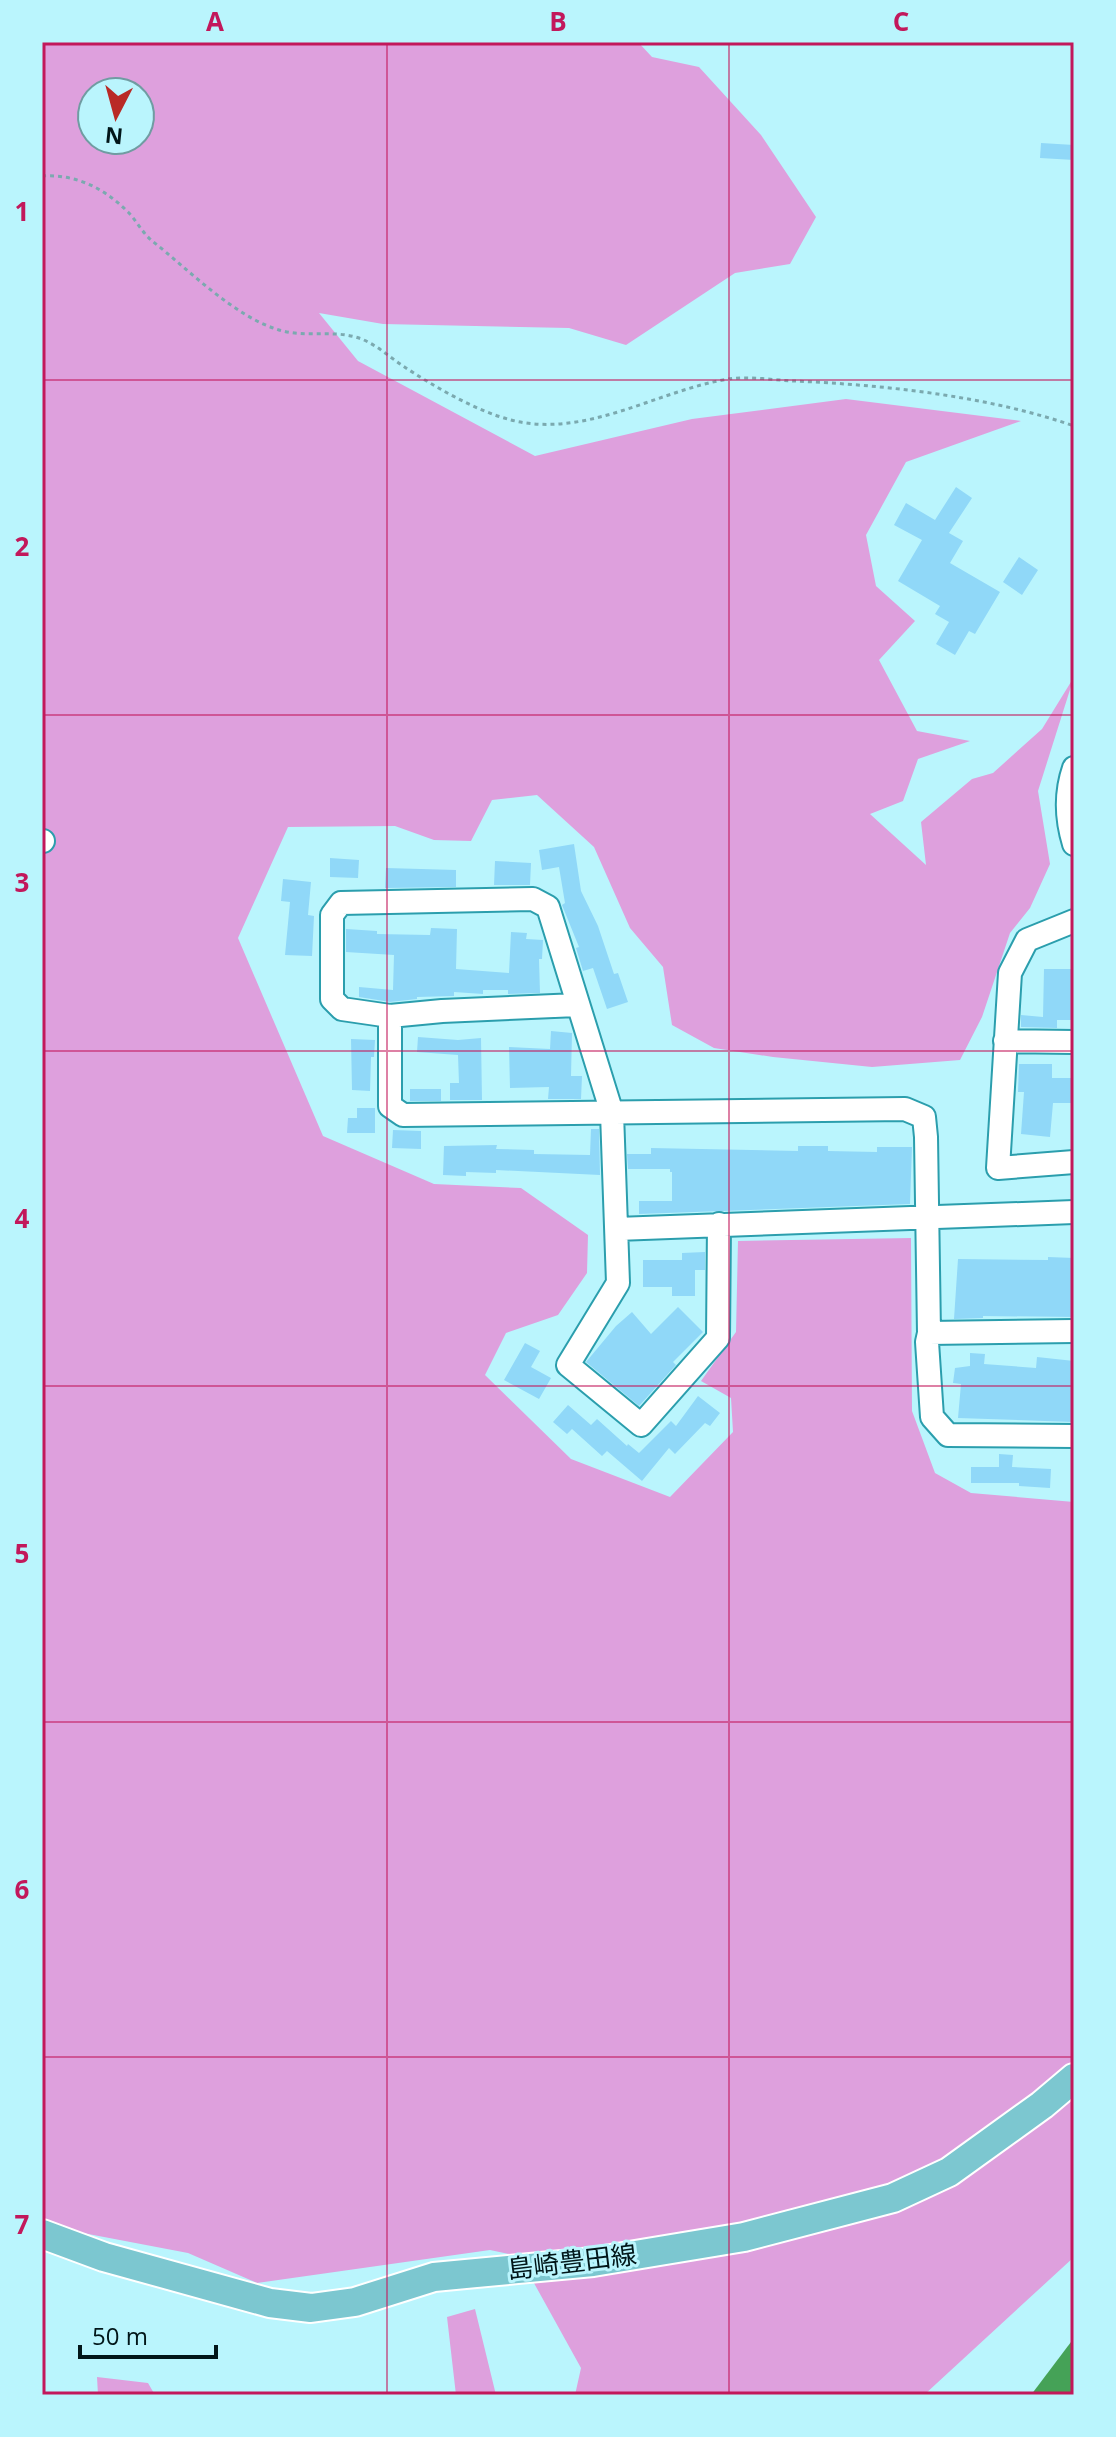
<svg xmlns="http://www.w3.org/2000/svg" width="1116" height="2437" font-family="'Open Sans','Noto Sans JP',sans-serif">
	<rect width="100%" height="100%" fill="#baf5fd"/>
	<path fill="#dea0dd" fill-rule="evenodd" d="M 42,42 L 638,42 L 652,57 L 699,67 L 761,135 L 816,217 L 790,264 L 735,273 L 626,345 L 569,328 L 383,324 L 319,313 L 358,361 L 535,456 L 692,419 L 846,399 L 1021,421 L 906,462 L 866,535 L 876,586 L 915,621 L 879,660 L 917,731 L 970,741 L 918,759 L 903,801 L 870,814 L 926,865 L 921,822 L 972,779 L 993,773 L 1042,729 L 1074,677 L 1038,791 L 1050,864 L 1030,908 L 1010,933 L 982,1017 L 960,1060 L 872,1067 L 773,1057 L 714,1048 L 672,1025 L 663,967 L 630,928 L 594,847 L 537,795 L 492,800 L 471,841 L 434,840 L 395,826 L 288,827 L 238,938 L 323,1136 L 434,1184 L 521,1188 L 588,1235 L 587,1273 L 558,1315 L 506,1333 L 485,1375 L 571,1459 L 670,1497 L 733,1432 L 731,1398 L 701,1381 L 736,1332 L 738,1241 L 911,1238 L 912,1411 L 935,1473 L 971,1493 L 1074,1502 L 1074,2257 L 924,2395 L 575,2395 L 581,2368 L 519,2256 L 490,2250 L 257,2283 L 188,2253 L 62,2229 L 42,2217 ZM 92,92 L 140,92 L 140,140 L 92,140 Z
		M 475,2309 L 496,2395 L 456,2395 L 447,2317 Z
		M 97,2377 L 148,2383 L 155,2395 L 98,2395 Z"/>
	<path fill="#45a257" d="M 1074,2338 L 1074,2395 L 1031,2395 Z"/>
	<path fill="#90d8f8" d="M 1041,143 L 1074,145 L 1074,160 L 1040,158 Z
		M 956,487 L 972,498 L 949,533 L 963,541 L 950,563 L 1000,592 L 975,634 L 969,631 L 955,655 L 936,644 L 949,622 L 935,614 L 940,606 L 898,581 L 922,540 L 894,525 L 906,503 L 935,520 Z
		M 1019,557 L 1038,570 L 1022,595 L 1003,582 Z
		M 574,844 L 581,891 L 598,926 L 614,974 L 618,973 L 628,1002 L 607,1009 L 593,968 L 583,971 L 576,948 L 579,947 L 562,905 L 565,903 L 559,867 L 542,870 L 539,850 Z
		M 330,858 L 359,860 L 358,878 L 330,877 Z
		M 495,861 L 531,863 L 530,885 L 494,885 Z
		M 386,868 L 456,870 L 456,887 L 385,888 Z
		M 283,879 L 311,882 L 308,915 L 314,916 L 312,956 L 285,955 L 290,902 L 281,901 Z
		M 431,928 L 457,929 L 456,969 L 509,973 L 511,932 L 527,933 L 526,939 L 543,940 L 542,959 L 539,959 L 540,993 L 508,994 L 508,990 L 483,990 L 483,994 L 454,992 L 454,996 L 417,997 L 417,999 L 390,1002 L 359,997 L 359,987 L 393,990 L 394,955 L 346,952 L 346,929 L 377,931 L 377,934 L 430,935 Z
		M 1044,969 L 1074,969 L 1074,1020 L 1057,1020 L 1057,1028 L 1021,1027 L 1021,1015 L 1043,1017 Z
		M 551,1031 L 572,1033 L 571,1076 L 582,1076 L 581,1099 L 548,1099 L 549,1087 L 510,1088 L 509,1047 L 550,1049 Z
		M 418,1037 L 458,1040 L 481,1038 L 482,1100 L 450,1100 L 450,1083 L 459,1083 L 458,1055 L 417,1052 Z
		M 351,1039 L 375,1040 L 374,1057 L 371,1057 L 370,1091 L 352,1090 Z
		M 1019,1064 L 1052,1064 L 1052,1078 L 1074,1078 L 1074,1103 L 1053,1103 L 1050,1137 L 1021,1134 L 1024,1092 L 1018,1092 Z
		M 410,1089 L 441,1089 L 441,1101 L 410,1101 Z
		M 357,1108 L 375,1108 L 375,1133 L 347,1133 L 348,1118 L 357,1118 Z
		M 591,1129 L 599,1129 L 600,1175 L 496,1170 L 496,1173 L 466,1172 L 466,1176 L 443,1175 L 444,1146 L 497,1145 L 496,1149 L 534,1150 L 534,1154 L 590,1155 Z
		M 393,1130 L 421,1131 L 421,1149 L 392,1148 Z
		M 798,1146 L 828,1146 L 828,1151 L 877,1152 L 877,1147 L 912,1147 L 910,1204 L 639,1214 L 639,1201 L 672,1201 L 672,1172 L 670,1172 L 670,1169 L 628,1169 L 627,1154 L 651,1154 L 651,1148 L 798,1151 Z
		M 705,1252 L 705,1270 L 695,1270 L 695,1296 L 672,1296 L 672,1287 L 643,1287 L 643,1260 L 682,1260 L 682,1253 Z
		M 1048,1257 L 1074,1258 L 1074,1317 L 983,1316 L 983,1318 L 954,1319 L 958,1259 L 1048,1260 Z
		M 678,1307 L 703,1332 L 673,1362 L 676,1365 L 639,1406 L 586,1362 L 616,1326 L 632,1312 L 651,1334 Z
		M 525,1343 L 540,1351 L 531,1367 L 551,1378 L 539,1399 L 504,1380 Z
		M 970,1353 L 985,1354 L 984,1364 L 1036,1368 L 1037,1357 L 1074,1361 L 1074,1422 L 958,1418 L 961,1384 L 953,1383 L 955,1368 L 970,1366 Z
		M 698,1396 L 720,1413 L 710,1426 L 705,1423 L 675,1454 L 669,1448 L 642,1481 L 607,1451 L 602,1456 L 572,1429 L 567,1434 L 553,1422 L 568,1405 L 591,1425 L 597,1419 L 627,1446 L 628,1444 L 639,1453 L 671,1421 L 676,1426 Z
		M 999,1454 L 1013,1455 L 1012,1467 L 1051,1469 L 1050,1488 L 1019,1486 L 1019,1483 L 971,1483 L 971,1467 L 999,1467 Z"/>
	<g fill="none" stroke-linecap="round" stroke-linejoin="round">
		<defs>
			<path id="minor" d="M 1074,768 C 1065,794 1066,818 1074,844
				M 42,841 L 43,841
				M 1074,921 L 1027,940 L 1010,973 L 998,1168 L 1074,1162
				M 577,1005 L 442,1011 L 390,1016 L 342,1009 L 332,999 L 332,915 L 341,903 L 533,899 L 548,907 L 612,1113 L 618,1283 L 568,1365 L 641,1425 L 718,1338 L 719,1224
				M 390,1016 L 390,1106 L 403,1115 L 905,1109 L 924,1117 L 926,1137 L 929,1333 L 927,1342 L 932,1417 L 948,1435 L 1074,1436
				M 1005,1041 L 1074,1042
				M 617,1229 L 1074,1212
				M 929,1333 L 1074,1331"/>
			<path id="major" d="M 42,2234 L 104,2257 L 270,2303 L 311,2308 L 355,2302 L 434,2277 L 593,2262 L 744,2237 L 893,2198 L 949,2172 L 1042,2105 L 1074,2078"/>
		</defs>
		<use href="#minor" stroke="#2b9ead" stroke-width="26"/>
		<use href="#major" stroke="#fff" stroke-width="32"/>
		<path stroke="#7ba9af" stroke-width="3" stroke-dasharray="4 4" stroke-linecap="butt" d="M 42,176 C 76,174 104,188 128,212 C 136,220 142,232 151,240 C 188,269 233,316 279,330 C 308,339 340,327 368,342 C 380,348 391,358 403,366 C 433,386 476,411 511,420 C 586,439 656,391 728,379 C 749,376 773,380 794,381 C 885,385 988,396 1074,426"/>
		<use href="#minor" stroke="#fff" stroke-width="22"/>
		<use href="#major" stroke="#7cc7d0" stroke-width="28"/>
	</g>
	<path fill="none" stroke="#c2185b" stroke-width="2" stroke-opacity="0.55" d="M 387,42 L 387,2395M 729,42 L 729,2395M 42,380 L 1074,380M 42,715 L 1074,715M 42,1051 L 1074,1051M 42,1386 L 1074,1386M 42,1722 L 1074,1722M 42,2057 L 1074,2057"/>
	<g text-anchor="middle" stroke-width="6" stroke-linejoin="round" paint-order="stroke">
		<g font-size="26" fill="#011619" stroke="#baf5fd">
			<text transform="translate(572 2262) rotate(-7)" y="9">島崎豊田線</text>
		</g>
	</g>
	<rect width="1116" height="2437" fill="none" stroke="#baf5fd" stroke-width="88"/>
	<g transform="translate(116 116) rotate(186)"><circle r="38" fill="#baf5fd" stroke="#709ca2" stroke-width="2"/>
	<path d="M0-6L14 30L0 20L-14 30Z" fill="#b92a26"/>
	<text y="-12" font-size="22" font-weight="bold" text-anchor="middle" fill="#011619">N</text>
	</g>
	<path d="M80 2345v12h136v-12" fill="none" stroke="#011619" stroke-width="4"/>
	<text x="92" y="2345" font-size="24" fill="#011619" stroke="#baf5fd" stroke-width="6" paint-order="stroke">50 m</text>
	<rect x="44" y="44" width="1028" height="2349" fill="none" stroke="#c2185b" stroke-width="3"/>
	<g font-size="26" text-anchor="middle" font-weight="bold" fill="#c2185b">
		<text x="215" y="31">A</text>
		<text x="558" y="31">B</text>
		<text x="901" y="31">C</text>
		<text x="22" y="221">1</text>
		<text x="22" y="556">2</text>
		<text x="22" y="892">3</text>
		<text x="22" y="1228">4</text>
		<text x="22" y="1563">5</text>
		<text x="22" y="1899">6</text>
		<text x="22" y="2234">7</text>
	</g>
</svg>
